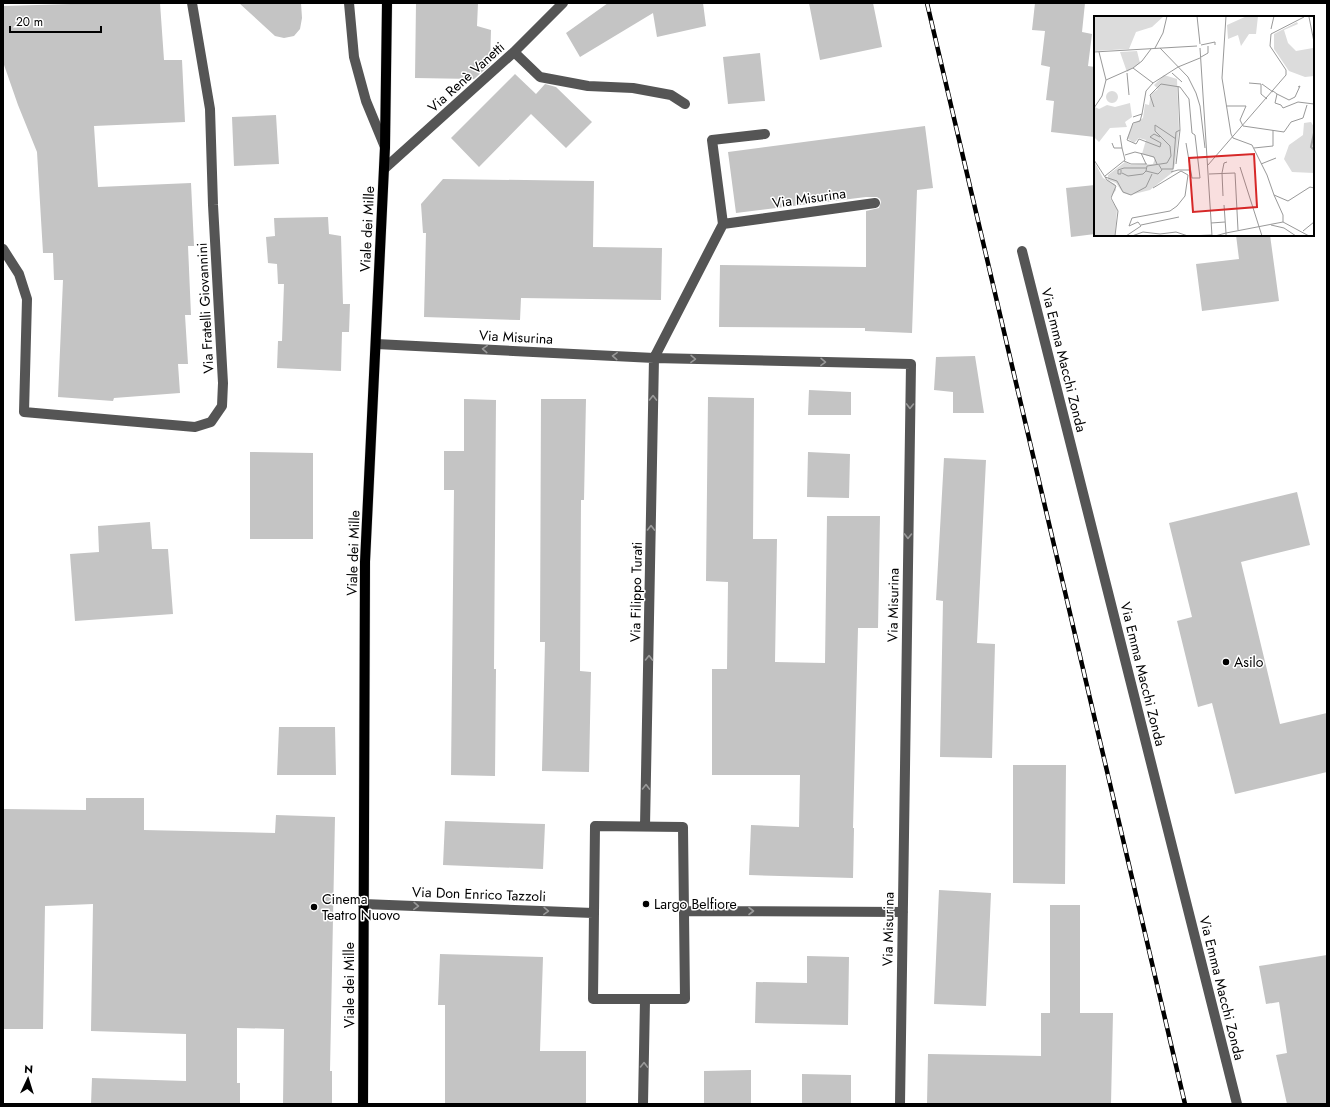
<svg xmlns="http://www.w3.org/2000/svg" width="1330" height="1107" font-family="Jost,sans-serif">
	<rect width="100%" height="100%" fill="#fff"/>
	<path fill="#c4c4c4" d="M 105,3 L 160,3 L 164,60 L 182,60 L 185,122 L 94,126 L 98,187 L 191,183 L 194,246 L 188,246 L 191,315 L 185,315 L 188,364 L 178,364 L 180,393 L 114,398 L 113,401 L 58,397 L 63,280 L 54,280 L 53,253 L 43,253 L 37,152 L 18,105 L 3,62 L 3,6 Z
		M 239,3 L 301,3 L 302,18 L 300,29 L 294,36 L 284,38 L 275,36 Z
		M 416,3 L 478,3 L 477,26 L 491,30 L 490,65 L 474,79 L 415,78 Z
		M 608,3 L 703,3 L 706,26 L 657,37 L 653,13 L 580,57 L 566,33 Z
		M 809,3 L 873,3 L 882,47 L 820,60 Z
		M 1035,3 L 1085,3 L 1082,32 L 1092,34 L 1088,66 L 1095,67 L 1095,137 L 1051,132 L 1054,101 L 1046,100 L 1050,67 L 1041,65 L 1045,31 L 1032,30 Z
		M 760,53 L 765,101 L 728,104 L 723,57 Z
		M 515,74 L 536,94 L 545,84 L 556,87 L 592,122 L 566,148 L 531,114 L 479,167 L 451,138 Z
		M 276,115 L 279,164 L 234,166 L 232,117 Z
		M 925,126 L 933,188 L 917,190 L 912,333 L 865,331 L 865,328 L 719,327 L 720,265 L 866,267 L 866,211 L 879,208 L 881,202 L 880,199 L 877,197 L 866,197 L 736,213 L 728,152 Z
		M 443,179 L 594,181 L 593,247 L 662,248 L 661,300 L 521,298 L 520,320 L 424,317 L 426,233 L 423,233 L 421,204 Z
		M 1095,185 L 1095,234 L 1071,237 L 1066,188 Z
		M 328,217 L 329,234 L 341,236 L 343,304 L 350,304 L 349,332 L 342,332 L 341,371 L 277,368 L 278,341 L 282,341 L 284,284 L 278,284 L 277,264 L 268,263 L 266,237 L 275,236 L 274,218 Z
		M 1236,235 L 1270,235 L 1279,301 L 1202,311 L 1196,264 L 1239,259 Z
		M 975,356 L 984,413 L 953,413 L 953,392 L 934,390 L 936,357 Z
		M 809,390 L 851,392 L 851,415 L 808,415 Z
		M 708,397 L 754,398 L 753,539 L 777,539 L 775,662 L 825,663 L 827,516 L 880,516 L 878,628 L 858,628 L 853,828 L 854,828 L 853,878 L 749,875 L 751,825 L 799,827 L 800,775 L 712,775 L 712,669 L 727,669 L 728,582 L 706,581 Z
		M 464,399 L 496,400 L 494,669 L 496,669 L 495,776 L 451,775 L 454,490 L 444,490 L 444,451 L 464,451 Z
		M 541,399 L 586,399 L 584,500 L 581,500 L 580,671 L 591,672 L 589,772 L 542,771 L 545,642 L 540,642 Z
		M 250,452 L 313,453 L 313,539 L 250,539 Z
		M 808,452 L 850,454 L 849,498 L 807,497 Z
		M 944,458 L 986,460 L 977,643 L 995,644 L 992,758 L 940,757 L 943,601 L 936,600 Z
		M 1297,492 L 1310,545 L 1241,562 L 1280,724 L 1327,713 L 1327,772 L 1235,794 L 1212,703 L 1198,707 L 1177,621 L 1192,617 L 1169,523 Z
		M 150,522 L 152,549 L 168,549 L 173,614 L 75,621 L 70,554 L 99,552 L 98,526 Z
		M 279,727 L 335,727 L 336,775 L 277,775 Z
		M 1013,765 L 1066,765 L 1065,884 L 1013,883 Z
		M 86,798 L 144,798 L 144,830 L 275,833 L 276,815 L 335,817 L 330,1071 L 332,1071 L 332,1104 L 283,1104 L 284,1029 L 237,1028 L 237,1083 L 240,1083 L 240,1104 L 91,1104 L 92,1078 L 186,1081 L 186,1034 L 91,1031 L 93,904 L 45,906 L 43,1029 L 3,1029 L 3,809 L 86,810 Z
		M 445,821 L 545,824 L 543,869 L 443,865 Z
		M 939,890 L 991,893 L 986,1006 L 934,1004 Z
		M 1050,905 L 1080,905 L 1080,1013 L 1113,1013 L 1111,1104 L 927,1104 L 928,1054 L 1041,1056 L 1041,1013 L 1050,1013 Z
		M 440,954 L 543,957 L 540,1051 L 586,1051 L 586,1104 L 445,1104 L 445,1005 L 438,1005 Z
		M 1327,955 L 1327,1104 L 1287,1104 L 1276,1055 L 1287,1053 L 1279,1002 L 1266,1004 L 1259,966 Z
		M 807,956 L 849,957 L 848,1025 L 755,1023 L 756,982 L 807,983 Z
		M 751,1070 L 751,1104 L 704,1104 L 704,1071 Z
		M 802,1074 L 851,1075 L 851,1104 L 802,1104 Z"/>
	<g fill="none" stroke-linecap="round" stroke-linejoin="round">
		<defs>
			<path id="major" d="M 363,1104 L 365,562 L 385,147 L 387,3"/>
		</defs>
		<use href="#major" stroke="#dbdbdb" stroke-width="11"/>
		<path stroke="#555" stroke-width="10" d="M 349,3 L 354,57 L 366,101 L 385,147
			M 514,52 L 540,77 L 588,86 L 633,88 L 671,95 L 685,104
			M 384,169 L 514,52 L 563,3
			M 723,224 L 875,203
			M 3,249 L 19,274 L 27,299 L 24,412 L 195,427 L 211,422 L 222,406 L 223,383 L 213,205 L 210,109 L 192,3
			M 1022,251 L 1237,1104
			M 376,344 L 654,358 L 911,364 L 900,1104
			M 595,826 L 683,827 L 685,999 L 593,999 Z
			M 645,826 L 654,358 L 723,224 L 712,140 L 765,134
			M 363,904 L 593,913
			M 684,911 L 903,912
			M 643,1104 L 645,1000"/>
		<use href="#major" stroke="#000" stroke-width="10"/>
		<defs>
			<path id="rail" d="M 927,3 L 1185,1104"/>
		</defs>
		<use href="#rail" stroke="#000" stroke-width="4.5"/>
		<use href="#rail" stroke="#fff" stroke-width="3" stroke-dasharray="9" stroke-linecap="butt"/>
	</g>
	<defs><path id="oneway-chevron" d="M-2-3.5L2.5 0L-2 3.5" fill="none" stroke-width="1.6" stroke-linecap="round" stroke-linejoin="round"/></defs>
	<g stroke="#999">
		<use href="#oneway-chevron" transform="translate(485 349) rotate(-177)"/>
		<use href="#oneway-chevron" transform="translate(615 356) rotate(-177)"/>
		<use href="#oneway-chevron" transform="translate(693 359) rotate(1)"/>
		<use href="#oneway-chevron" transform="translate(823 362) rotate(1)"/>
		<use href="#oneway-chevron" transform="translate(653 398) rotate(-89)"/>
		<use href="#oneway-chevron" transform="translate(910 406) rotate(91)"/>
		<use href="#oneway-chevron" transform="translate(651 528) rotate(-89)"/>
		<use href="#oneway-chevron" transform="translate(908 536) rotate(91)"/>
		<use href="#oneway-chevron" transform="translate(649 658) rotate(-89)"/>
		<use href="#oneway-chevron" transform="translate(646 787) rotate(-89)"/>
		<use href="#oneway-chevron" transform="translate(416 906) rotate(2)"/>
		<use href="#oneway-chevron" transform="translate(546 911) rotate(2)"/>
		<use href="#oneway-chevron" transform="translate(751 911)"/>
		<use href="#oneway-chevron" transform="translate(644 1065) rotate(-89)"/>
	</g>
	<g fill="#000" stroke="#fff" stroke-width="1.5">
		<circle cx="1226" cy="662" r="4"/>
		<circle cx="646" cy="904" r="4"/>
		<circle cx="314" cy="907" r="4"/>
	</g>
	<g text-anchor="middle" stroke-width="3" stroke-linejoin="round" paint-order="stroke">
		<g font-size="14" fill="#000" stroke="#fff">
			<text transform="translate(466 77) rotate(-42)" y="5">Via Renè Vanetti</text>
			<text transform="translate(809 198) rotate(-8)" y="5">Via Misurina</text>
			<text transform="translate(367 229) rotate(-87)" y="5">Viale dei Mille</text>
			<text transform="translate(205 308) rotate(-93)" y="5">Via Fratelli Giovannini</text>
			<text transform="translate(516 337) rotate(3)" y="5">Via Misurina</text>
			<text transform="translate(1064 360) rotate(76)" y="5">Via Emma Macchi Zonda</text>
			<text transform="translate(353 553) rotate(-88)" y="5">Viale dei Mille</text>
			<text transform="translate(636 592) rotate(-89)" y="5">Via Filippo Turati</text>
			<text transform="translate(893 605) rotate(-89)" y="5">Via Misurina</text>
			<text transform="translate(1143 674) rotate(76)" y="5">Via Emma Macchi Zonda</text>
			<text transform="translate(479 894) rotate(2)" y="5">Via Don Enrico Tazzoli</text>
			<text transform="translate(888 929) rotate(-89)" y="5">Via Misurina</text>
			<text transform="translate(349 985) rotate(-90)" y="5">Viale dei Mille</text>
			<text transform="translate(1222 988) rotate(76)" y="5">Via Emma Macchi Zonda</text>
		</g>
		<g font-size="14" fill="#000" stroke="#fff" text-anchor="start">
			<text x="1234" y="667">Asilo</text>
			<text x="322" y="904">Cinema<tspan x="322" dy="16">Teatro Nuovo</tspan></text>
			<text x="654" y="909">Largo Belfiore</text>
		</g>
	</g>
	<g transform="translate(1094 16)">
		<rect width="220" height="220" fill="#fff"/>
		<path d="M 0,0 L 70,0 L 58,11 L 42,16 L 35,33 L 0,35 ZM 153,0 L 164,0 L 162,18 L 155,18 L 147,30 L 144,19 L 134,23 L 133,9 ZM 203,6 L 204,8 L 190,14 L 194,27 L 202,35 L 219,32 L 220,60 L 211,61 L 195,55 L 180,33 L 180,18 ZM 43,35 L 46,47 L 33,56 L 26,36 ZM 70,59 L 83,63 L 85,114 L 81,148 L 79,156 L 56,174 L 36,179 L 29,177 L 22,167 L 14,164 L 14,159 L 31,146 L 37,149 L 59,148 L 61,142 L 48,138 L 52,124 L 45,122 L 40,127 L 33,122 L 39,108 L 49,102 L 51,88 L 55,89 L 57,78 L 64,73 L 60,69 ZM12 81a6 6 0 1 1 12 0a6 6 0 1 1-12 0ZM 36,87 L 38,101 L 31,106 L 33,111 L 16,112 L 5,126 L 0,121 L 1,91 L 5,93 L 13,89 L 21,91 ZM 217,106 L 220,111 L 220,157 L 198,156 L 190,143 L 195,129 L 209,119 L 210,107 ZM 0,145 L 9,162 L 21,168 L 22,174 L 16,182 L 23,193 L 21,220 L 0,220 Z" fill="#dcdcdc"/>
		<path fill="none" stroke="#a3a3a3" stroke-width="2" d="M 220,117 L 217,131 L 220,134"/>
		<path fill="none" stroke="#999" stroke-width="1" d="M 103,0 L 106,28M 132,0 L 128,62 L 137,118 L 139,122 L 158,129 L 173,159 L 180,179M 215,1 L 220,26M 177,13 L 180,0M 107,29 L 121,26 L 121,29M 61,32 L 69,17 L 73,0M 66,32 L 94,61 L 102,77 L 106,90 L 111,132M 106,32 L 118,220M 0,36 L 103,30M 5,36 L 12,64M 107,41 L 114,37 L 114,30M 39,52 L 59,67M 33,57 L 35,79M 78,57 L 88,66M 0,67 L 0,80M 155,67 L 167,68 L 167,78 L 173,83M 168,68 L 179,76M 179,75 L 183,78 L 181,87 L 187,89 L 189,92 L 204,86 L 220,88M 183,78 L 195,84 L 201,81 L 206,70 L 204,71M 133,90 L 152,90 L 146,104 L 149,110 L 190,116 L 197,106 L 209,102 L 213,89M 60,91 L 56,79 L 67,68 L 86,71 L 95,83 L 98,117 L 101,119M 0,92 L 8,80 L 12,64 L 39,52 L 48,45 L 57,33M 48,98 L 46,105 L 39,107 L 33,124 L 42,128 L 45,123 L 66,131 L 67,127 L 56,121 L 60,118 L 66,121M 39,101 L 48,98 L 52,75 L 59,67 L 84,51 L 106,42M 26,119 L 28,132M 92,127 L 98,162 L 106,162 L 101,119M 160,132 L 179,130 L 179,114M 47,137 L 52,148M 31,139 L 41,136 L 49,138 L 60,141 L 63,148M 0,144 L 13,164 L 22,170 L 17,182 L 24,195 L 21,220M 30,145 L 37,148 L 53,148M 82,148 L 86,114 L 84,70M 167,148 L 182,142M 114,149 L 192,59 L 192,54 L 176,30 L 177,18 L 210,1M 146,151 L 168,220M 68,153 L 79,153 L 82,116 L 86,114M 27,154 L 27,158 L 24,158 L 24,154 L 30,152 L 52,152M 52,155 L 53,150 L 73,147 L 77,140 L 76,130 L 61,115 L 61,109 L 82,123M 77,156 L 84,154 L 96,154M 28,157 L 34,160 L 49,158 L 52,155 L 64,158 L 68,154 L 65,149M 115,158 L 141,157 L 144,214M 11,160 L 31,144 L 28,132 L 20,132 L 18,127M 11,161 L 23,165 L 29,176 L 37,179 L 52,171 L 58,158M 129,180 L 128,157 L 130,147 L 133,146M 130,189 L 132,217 L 189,206 L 189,199 L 180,179 L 194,185 L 216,171 L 220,172M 189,206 L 215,220M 117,207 L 131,206M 47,209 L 85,201M 177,209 L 190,212 L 202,220M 209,215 L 220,206M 32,220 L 47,210 L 44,206 L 35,210 L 38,202 L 76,195 L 83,190 L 91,180 L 94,159 L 87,155 L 59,172M 38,220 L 49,216 L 66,218 L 82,216 L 94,220 L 118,219M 121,220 L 132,217 L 132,220"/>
		<path fill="#d62828" fill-opacity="0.15" stroke="#d62828" stroke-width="2" d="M 160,138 L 163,191 L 99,196 L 95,142 Z"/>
		<rect width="220" height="220" fill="none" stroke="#000" stroke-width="2"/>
	</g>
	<rect width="1330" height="1107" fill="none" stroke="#000000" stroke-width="8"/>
	<g transform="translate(28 1079) rotate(4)" stroke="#ffffff" stroke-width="3" paint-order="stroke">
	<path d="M0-3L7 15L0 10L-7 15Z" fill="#000000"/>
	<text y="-6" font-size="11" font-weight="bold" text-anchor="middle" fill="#000000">N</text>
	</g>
	<path d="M10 26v6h91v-6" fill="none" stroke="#000000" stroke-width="2"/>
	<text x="16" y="26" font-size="12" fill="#000000" stroke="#ffffff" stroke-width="3" paint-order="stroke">20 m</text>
</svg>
